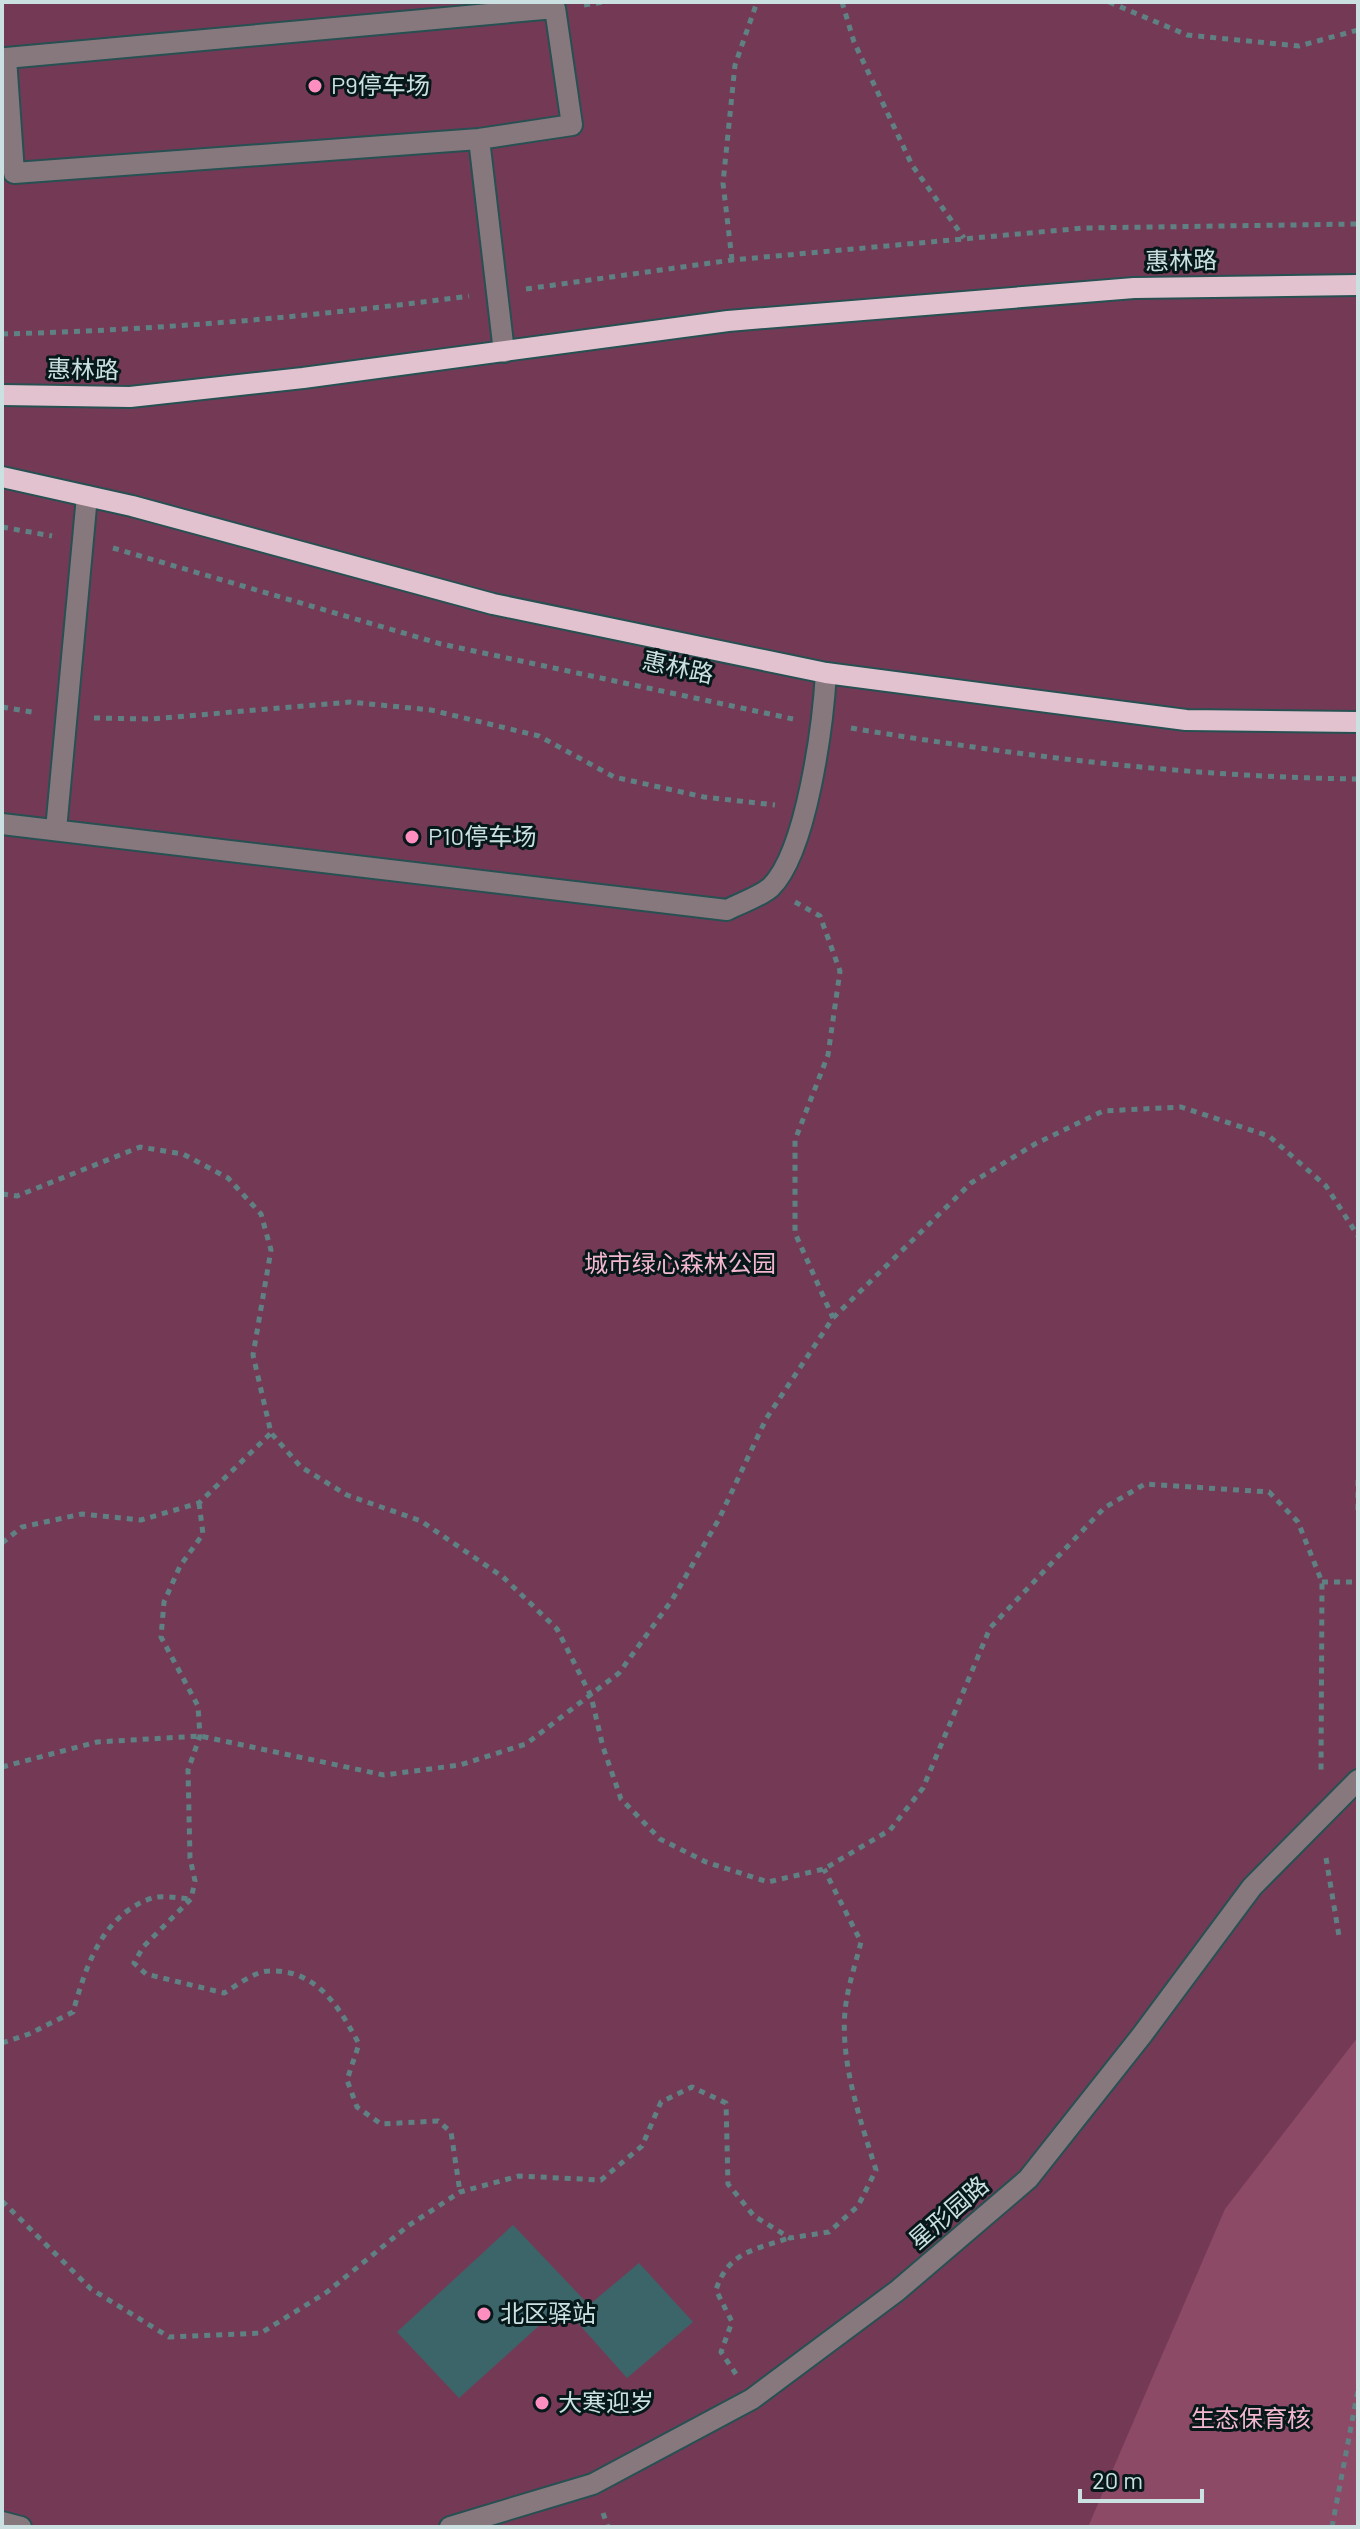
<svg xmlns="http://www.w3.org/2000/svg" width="1360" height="2529" font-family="Barlow,'Noto Sans SC',sans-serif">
	<rect width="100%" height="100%" fill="#073437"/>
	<path fill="#743a55" d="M 2,2 L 1358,2 L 1358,2527 L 2,2527 Z"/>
	<path fill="#8c4a67" d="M 1358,2037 L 1358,2527 L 1088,2527 L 1225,2209 Z"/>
	<path fill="#3c6569" d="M 513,2225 L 589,2305 L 639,2263 L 693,2322 L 627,2378 L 562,2305 L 459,2398 L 397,2332 Z"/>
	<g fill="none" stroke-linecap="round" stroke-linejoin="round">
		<defs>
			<path id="minor" d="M 555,8 L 572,125 L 479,139 L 14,173 L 6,58 Z
				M 479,139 L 504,352
				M 2,824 L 727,910 C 740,903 760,897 771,887 C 807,851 823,724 826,673
				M 56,830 L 87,496
				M 2,2522 L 21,2527
				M 450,2527 L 593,2484 L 752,2399 L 897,2291 L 1028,2179 L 1142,2035 L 1252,1887 L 1358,1780"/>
			<path id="major" d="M 2,395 L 130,397 L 303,378 L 728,321 L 1134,288 L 1358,285
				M 2,477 L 132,506 L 493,604 L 826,673 L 1186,720 L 1358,722"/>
		</defs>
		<use href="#minor" stroke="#265052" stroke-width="24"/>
		<use href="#major" stroke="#265052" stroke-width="24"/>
		<path stroke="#5f8183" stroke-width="5" stroke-dasharray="6 6" stroke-linecap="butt" d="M 842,2 L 854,42 L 912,165 L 964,238
			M 1109,2 L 1187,35 L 1299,46 L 1358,30
			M 584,5 L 604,2
			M 732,260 L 723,183 L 735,65 L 757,2
			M 526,289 L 732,260 L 1084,228 L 1358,224
			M 2,334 C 159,330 313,317 469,296
			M 2,527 L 52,536
			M 113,548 L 441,644 L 793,719
			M 2,707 L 37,713
			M 94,718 L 151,719 L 350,702 L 431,710 L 539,736 L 614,777 L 704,797 L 775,805
			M 851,728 C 1018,756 1188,777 1358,779
			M 795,902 L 820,916 L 840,971 L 828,1055 L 795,1140 L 795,1233 L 833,1318
			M 2,1194 L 17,1196 L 140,1147 L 183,1154 L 228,1178 L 261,1214 L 271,1250 L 253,1355 L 271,1433 L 301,1467 L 347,1495 L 421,1521 L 503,1577 L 557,1629 L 591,1696 L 603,1747 L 621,1799 L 660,1839 L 706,1862 L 768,1882 L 824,1869 L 890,1830 L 923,1788 L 990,1628 L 1104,1508 L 1145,1484 L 1269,1492 L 1298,1522 L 1322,1582 L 1321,1772
			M 1358,1480 L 1358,1516
			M 199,1503 L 203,1534 L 180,1566 L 164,1602 L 161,1637 L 198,1706 L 200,1736 L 188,1770 L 190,1858 L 195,1881 L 191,1899 L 143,1947 L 134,1963 L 146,1974 L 224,1993 C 236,1986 255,1971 269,1971 C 317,1969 339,2007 359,2044 L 347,2080 L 357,2107 L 381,2124 L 438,2121 L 451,2132 L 460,2192
			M 2,1543 L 22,1527 L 82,1514 L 141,1520 L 199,1503 L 271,1433
			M 1322,1582 L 1358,1582
			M 2,1767 L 97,1742 L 200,1736 L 384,1775 L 460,1765 L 526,1744 L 619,1673 L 672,1600 L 719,1519 L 766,1419 L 833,1318 L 971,1183 L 1035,1144 L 1103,1111 L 1181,1107 L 1269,1136 L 1326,1186 L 1358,1236
			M 1326,1858 L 1339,1936
			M 2,2043 L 29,2034 L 73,2012 C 86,1966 102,1915 152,1898 C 163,1895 179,1898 190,1899
			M 2,2201 L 91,2289 L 169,2337 L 261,2333 L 327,2292 L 408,2226 L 460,2192 L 519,2176 L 601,2180 L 642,2146 L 661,2102 L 692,2087 L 726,2103 L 728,2184 L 754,2216 L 790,2238 L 829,2232 L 858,2206 L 876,2170 C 860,2119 838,2057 846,2003 C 849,1983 856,1962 861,1942 L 824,1869
			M 736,2374 L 721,2352 L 732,2322 L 716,2290 C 728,2252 754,2250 789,2238
			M 603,2513 L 608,2527
			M 1332,2527 L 1358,2390"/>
		<use href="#minor" stroke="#87787d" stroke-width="20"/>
		<use href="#major" stroke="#e2c2ce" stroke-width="20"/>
	</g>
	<g fill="#fd8ebf" stroke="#07181a" stroke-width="3">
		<circle cx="315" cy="86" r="8"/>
		<circle cx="412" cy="837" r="8"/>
		<circle cx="484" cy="2314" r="8"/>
		<circle cx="542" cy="2403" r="8"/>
	</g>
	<g text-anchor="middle" stroke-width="6" stroke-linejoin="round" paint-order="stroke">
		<g font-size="24" fill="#cae0e1" stroke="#07181a" text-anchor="start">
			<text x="331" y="94">P9停车场</text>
			<text x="428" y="845">P10停车场</text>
			<text x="500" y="2322">北区驿站</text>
			<text x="558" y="2411">大寒迎岁</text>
		</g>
		<g font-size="24" fill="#cae0e1" stroke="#07181a">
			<text transform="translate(1181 261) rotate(-1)" y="8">惠林路</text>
			<text transform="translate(83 370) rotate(1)" y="8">惠林路</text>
			<text transform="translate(678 668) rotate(12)" y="8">惠林路</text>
			<text transform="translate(949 2213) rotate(-41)" y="8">星形园路</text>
		</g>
		<g font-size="24" fill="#f3b7cf" stroke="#07181a">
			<text x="680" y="1272">城市绿心森林公园</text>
			<text x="1251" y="2427">生态保育核</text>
		</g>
	</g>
	<rect width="1360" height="2529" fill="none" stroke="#cae0e1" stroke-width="8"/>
	<path d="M1080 2489v12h122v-12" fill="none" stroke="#cae0e1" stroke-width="4"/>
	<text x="1092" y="2489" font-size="24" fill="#cae0e1" stroke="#07181a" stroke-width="6" paint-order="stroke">20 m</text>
</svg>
